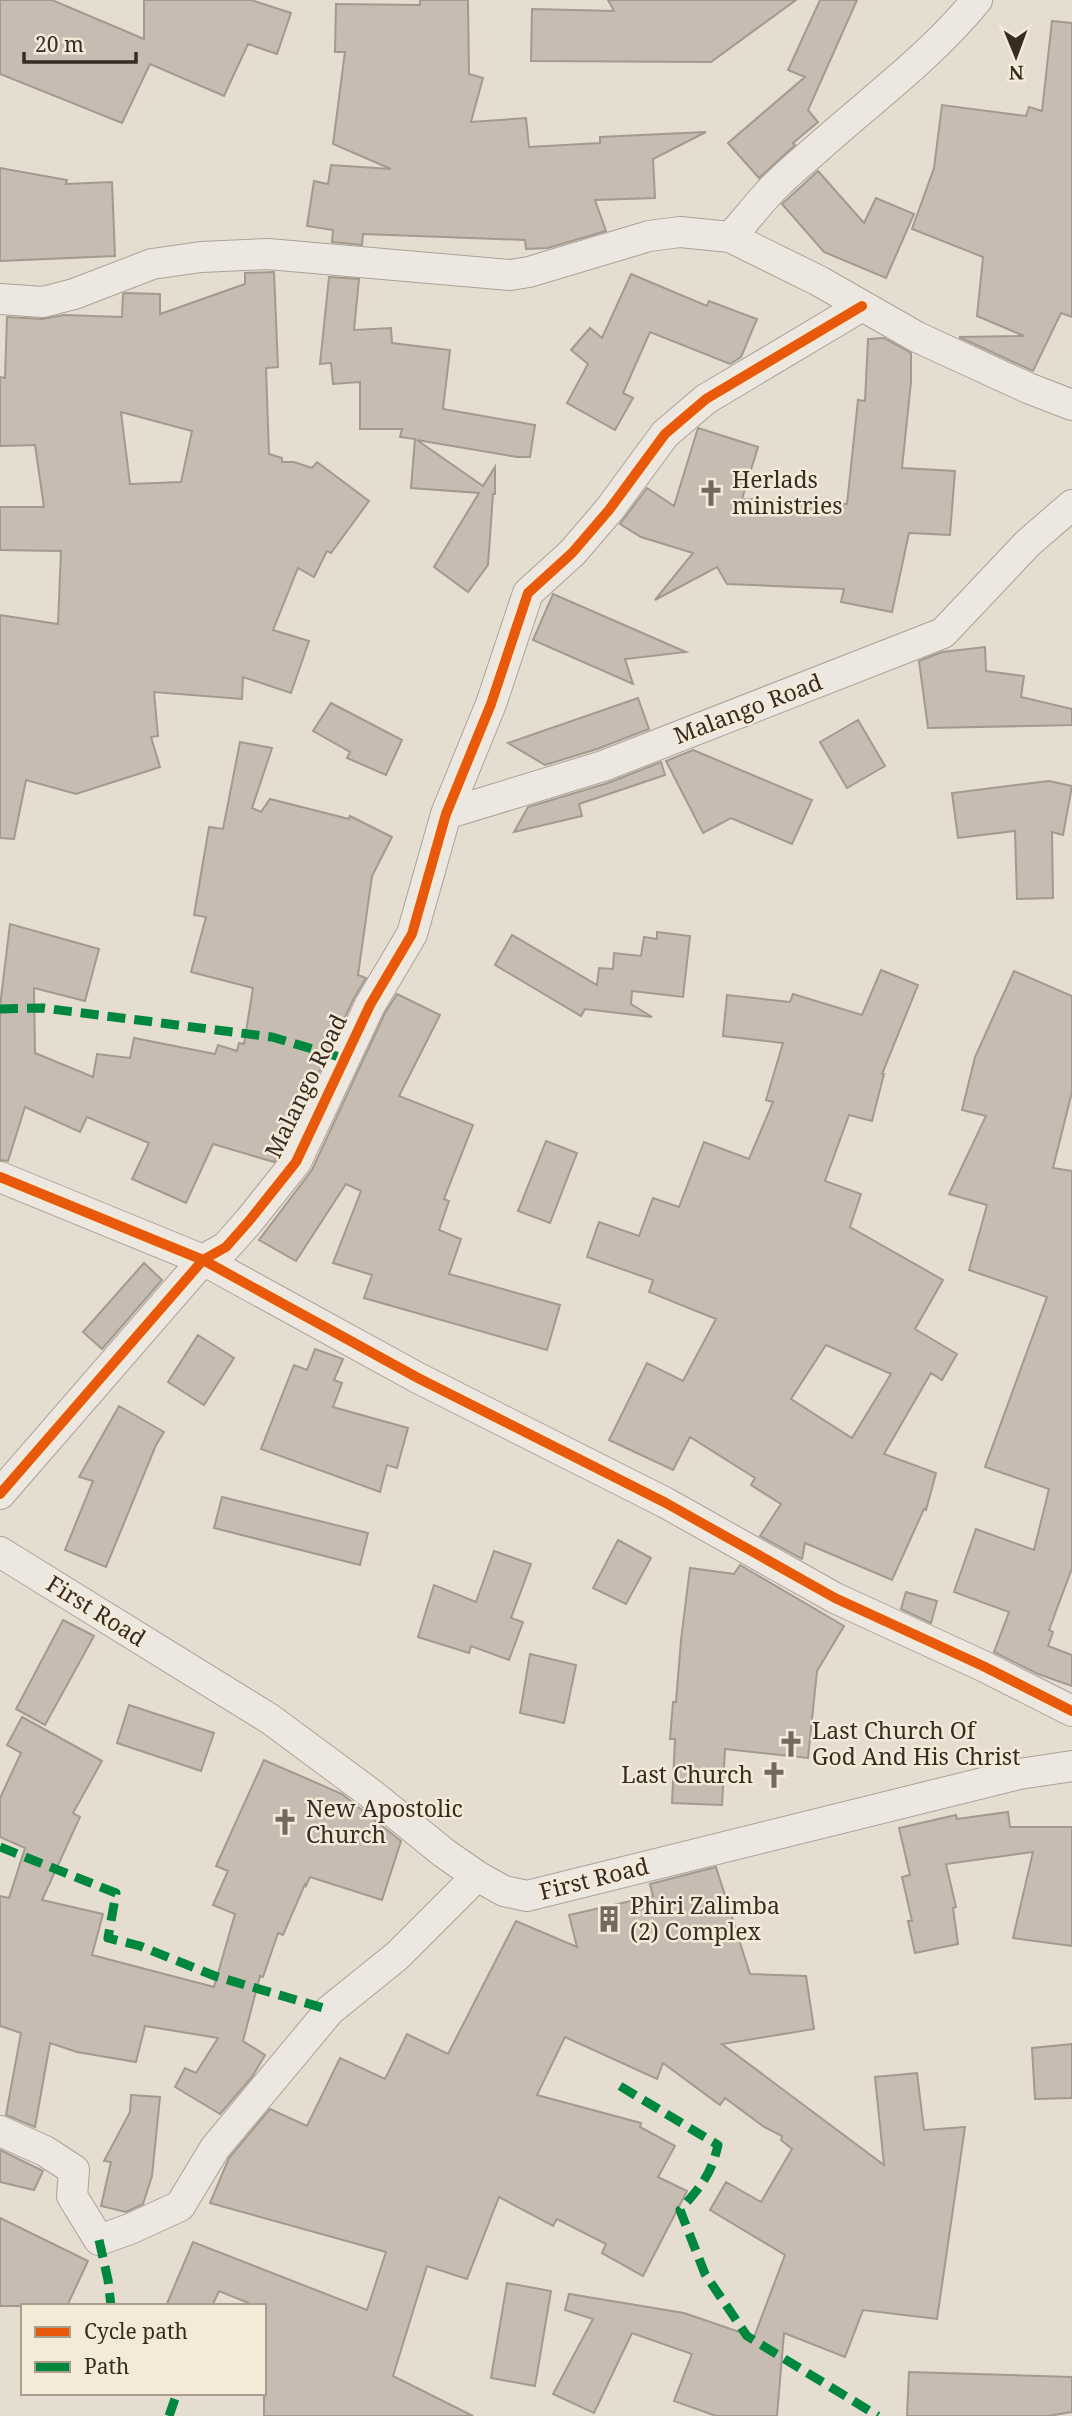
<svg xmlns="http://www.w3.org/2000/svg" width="1072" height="2416" font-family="'Noto Serif',serif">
	<rect width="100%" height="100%" fill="#e4ddd0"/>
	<path fill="#c7bcb1" stroke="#a4998f" stroke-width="2" fill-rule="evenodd" d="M 0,0 L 52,0 L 144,39 L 144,0 L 251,0 L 291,13 L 277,54 L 248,44 L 224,96 L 150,64 L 122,123 L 0,74 Z
		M 420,0 L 468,0 L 469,74 L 483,78 L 471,122 L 526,118 L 529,147 L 600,143 L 600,137 L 706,132 L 653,159 L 655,198 L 595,200 L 606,231 L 548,248 L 526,249 L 525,240 L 363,234 L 362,245 L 332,242 L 333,230 L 307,226 L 314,181 L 328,184 L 331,165 L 391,169 L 333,144 L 345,52 L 335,52 L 336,4 L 420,5 Z
		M 608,0 L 796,0 L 711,62 L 531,61 L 532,9 L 614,11 Z
		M 820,0 L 857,0 L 808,110 L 818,122 L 793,143 L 795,145 L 759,178 L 728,143 L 805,77 L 788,70 Z
		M 1052,21 L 1072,23 L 1072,317 L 1061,313 L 1033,371 L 959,337 L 1024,336 L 977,316 L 983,257 L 912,229 L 934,168 L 942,105 L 1026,116 L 1029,107 L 1042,111 Z
		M 0,168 L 67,180 L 66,184 L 112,182 L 115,256 L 0,261 Z
		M 818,171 L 864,223 L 876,198 L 914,214 L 886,278 L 824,252 L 782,204 Z
		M 274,272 L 278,367 L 266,368 L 269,454 L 282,458 L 282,462 L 294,462 L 312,468 L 317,462 L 369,501 L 331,553 L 327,551 L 314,577 L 298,568 L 273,630 L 309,641 L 291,693 L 243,677 L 242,699 L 154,692 L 158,736 L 151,737 L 160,767 L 76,794 L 26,780 L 14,839 L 0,838 L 0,615 L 58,624 L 61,551 L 0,550 L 0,507 L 44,507 L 35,445 L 0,446 L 0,377 L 5,378 L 7,317 L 42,319 L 64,315 L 122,317 L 123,294 L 125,293 L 160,294 L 160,314 L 245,284 L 245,273 ZM 121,412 L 192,431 L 181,482 L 130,484 Z
		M 631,274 L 707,306 L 709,301 L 757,319 L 741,357 L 730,364 L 650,332 L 623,393 L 633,398 L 615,430 L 567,403 L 588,364 L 571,350 L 590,328 L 602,338 Z
		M 329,277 L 359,279 L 354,330 L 391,328 L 392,343 L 450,350 L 443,409 L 535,425 L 530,457 L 517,457 L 417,440 L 483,486 L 495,467 L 495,494 L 493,494 L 488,565 L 468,592 L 434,567 L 479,493 L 411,488 L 415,439 L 400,437 L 402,429 L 360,429 L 360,382 L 333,384 L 331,363 L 320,364 Z
		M 884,338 L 911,353 L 911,382 L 902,468 L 955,471 L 950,535 L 909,533 L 892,612 L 841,602 L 844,589 L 727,584 L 717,567 L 655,600 L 693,553 L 641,537 L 620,524 L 647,488 L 674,506 L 698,428 L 758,447 L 742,499 L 847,504 L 858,400 L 865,401 L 868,339 Z
		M 553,594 L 686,652 L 625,659 L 633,684 L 533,640 Z
		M 985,647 L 986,671 L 1024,676 L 1021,697 L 1072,709 L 1072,725 L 928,728 L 919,661 L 942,652 Z
		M 638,698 L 649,729 L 597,749 L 545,765 L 508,743 Z
		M 331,703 L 402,740 L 386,775 L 347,758 L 350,752 L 313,731 Z
		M 858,720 L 885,766 L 847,788 L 820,742 Z
		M 240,742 L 272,748 L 252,808 L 261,812 L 270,799 L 349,819 L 350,816 L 392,837 L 372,876 L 358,975 L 366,978 L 354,998 L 281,1153 L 274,1162 L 213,1144 L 186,1203 L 132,1179 L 149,1143 L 87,1117 L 80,1132 L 25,1107 L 8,1161 L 0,1160 L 0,1006 L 10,924 L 99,949 L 85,1001 L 34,988 L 35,1053 L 93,1077 L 97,1054 L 130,1058 L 134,1038 L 215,1054 L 218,1045 L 237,1051 L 239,1043 L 244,1044 L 253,988 L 191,972 L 206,917 L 194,915 L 209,827 L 223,829 Z
		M 693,750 L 812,800 L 792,844 L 731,818 L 703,833 L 666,761 Z
		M 661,762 L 665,775 L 579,804 L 582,816 L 514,832 L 528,807 L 608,783 Z
		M 1049,781 L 1072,786 L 1063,835 L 1052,832 L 1053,898 L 1017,899 L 1015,831 L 958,838 L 952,793 Z
		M 657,932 L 690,936 L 683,997 L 632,991 L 631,1004 L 652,1017 L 585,1009 L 581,1016 L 495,965 L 512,935 L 597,985 L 599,968 L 613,969 L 614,953 L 641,956 L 644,937 L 657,939 Z
		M 881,970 L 918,985 L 882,1074 L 884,1074 L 872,1121 L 849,1115 L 825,1181 L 861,1194 L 850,1227 L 943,1280 L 915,1329 L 957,1354 L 942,1380 L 931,1373 L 884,1454 L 936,1473 L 926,1510 L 924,1509 L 892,1580 L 805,1543 L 802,1559 L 760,1536 L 781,1504 L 751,1485 L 755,1478 L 690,1437 L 673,1470 L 609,1440 L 647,1363 L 683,1381 L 716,1319 L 649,1292 L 653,1280 L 587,1257 L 599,1222 L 639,1236 L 653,1198 L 679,1207 L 704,1142 L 749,1159 L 773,1102 L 766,1100 L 783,1043 L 723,1036 L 727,995 L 790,1002 L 793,994 L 862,1015 ZM 826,1345 L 891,1374 L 852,1438 L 791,1399 Z
		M 1014,971 L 1072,996 L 1072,1092 L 1053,1168 L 1072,1171 L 1072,1568 L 1049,1630 L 1053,1632 L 1048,1646 L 1072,1655 L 1072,1686 L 1038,1674 L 994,1652 L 1009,1612 L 954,1592 L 976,1529 L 1034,1550 L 1049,1489 L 985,1467 L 1047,1297 L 969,1270 L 987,1205 L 949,1194 L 986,1116 L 962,1110 L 975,1057 Z
		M 397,994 L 440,1015 L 399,1096 L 473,1125 L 444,1199 L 449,1201 L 439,1230 L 461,1239 L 449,1274 L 560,1305 L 547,1350 L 364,1298 L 372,1275 L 333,1263 L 361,1191 L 346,1184 L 296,1261 L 259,1240 L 312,1170 L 385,1013 Z
		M 546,1141 L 577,1153 L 550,1223 L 518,1211 Z
		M 144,1263 L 162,1280 L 102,1349 L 83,1332 Z
		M 198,1335 L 234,1358 L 204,1405 L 168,1382 Z
		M 315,1349 L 343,1359 L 334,1380 L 342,1383 L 333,1407 L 408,1428 L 397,1468 L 387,1465 L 380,1492 L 261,1449 L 294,1365 L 307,1370 Z
		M 119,1406 L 164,1432 L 156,1445 L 106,1567 L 65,1550 L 93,1481 L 79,1477 Z
		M 222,1497 L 368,1533 L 360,1565 L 214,1528 Z
		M 618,1540 L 651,1558 L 626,1604 L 593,1588 Z
		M 494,1551 L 531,1564 L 511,1618 L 523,1622 L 509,1660 L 471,1646 L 469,1653 L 418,1637 L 434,1585 L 476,1602 Z
		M 740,1565 L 844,1626 L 817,1671 L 808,1758 L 725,1749 L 722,1805 L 672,1803 L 675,1739 L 670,1739 L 673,1702 L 676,1702 L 681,1640 L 690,1568 L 734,1574 Z
		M 906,1592 L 937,1601 L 931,1623 L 901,1609 Z
		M 63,1620 L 94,1636 L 45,1725 L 16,1709 Z
		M 530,1654 L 576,1665 L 564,1723 L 520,1713 Z
		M 129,1705 L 214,1733 L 201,1771 L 117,1743 Z
		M 22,1717 L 102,1761 L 73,1813 L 80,1817 L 42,1900 L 103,1914 L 92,1955 L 214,1987 L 235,1914 L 213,1905 L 228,1871 L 216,1866 L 264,1760 L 342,1794 L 401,1841 L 382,1900 L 310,1877 L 306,1886 L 305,1884 L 283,1935 L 278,1933 L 263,1977 L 260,1976 L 243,2041 L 265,2055 L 252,2077 L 220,2114 L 175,2087 L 185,2068 L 196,2073 L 218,2038 L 145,2026 L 136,2062 L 77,2052 L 50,2043 L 35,2127 L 6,2115 L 21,2033 L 0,2026 L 0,1896 L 9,1898 L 25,1848 L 0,1837 L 0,1798 L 21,1753 L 7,1745 Z
		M 1008,1812 L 1010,1827 L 1072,1827 L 1072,1946 L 1013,1938 L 1033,1852 L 946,1864 L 956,1907 L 953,1908 L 958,1944 L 915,1953 L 908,1921 L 912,1921 L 902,1877 L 910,1875 L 899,1828 L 956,1815 L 957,1819 Z
		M 716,1867 L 750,1974 L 806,1976 L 814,2029 L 722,2044 L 884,2165 L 875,2077 L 917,2073 L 924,2130 L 965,2127 L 937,2319 L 863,2310 L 845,2357 L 784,2333 L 777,2416 L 716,2416 L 674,2401 L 692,2354 L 632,2333 L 594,2413 L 553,2394 L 593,2319 L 565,2310 L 569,2294 L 684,2313 L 754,2337 L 785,2255 L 710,2210 L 726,2182 L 761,2202 L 792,2149 L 781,2140 L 782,2136 L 764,2127 L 725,2098 L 720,2105 L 663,2063 L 657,2079 L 565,2037 L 537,2095 L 641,2123 L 640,2127 L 675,2146 L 658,2177 L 687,2191 L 643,2276 L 602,2253 L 606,2244 L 557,2219 L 553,2226 L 499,2197 L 467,2279 L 427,2266 L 393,2376 L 473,2416 L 264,2416 L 264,2306 L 256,2306 L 219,2291 L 212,2306 L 166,2306 L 193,2242 L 367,2310 L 386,2252 L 210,2203 L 229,2158 L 270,2109 L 307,2126 L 340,2058 L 385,2079 L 407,2034 L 448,2054 L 516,1921 L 577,1947 L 569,1915 L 653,1896 L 650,1884 Z
		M 1072,2044 L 1072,2098 L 1035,2099 L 1032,2048 Z
		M 131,2095 L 160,2097 L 152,2176 L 143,2204 L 126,2212 L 101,2206 L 111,2162 L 104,2161 L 130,2112 Z
		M 0,2150 L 43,2171 L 34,2190 L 0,2182 Z
		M 0,2218 L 88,2261 L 67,2306 L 0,2306 Z
		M 507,2283 L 551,2291 L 535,2386 L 491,2378 Z
		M 909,2372 L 1072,2377 L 1072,2412 L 1048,2416 L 907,2416 Z"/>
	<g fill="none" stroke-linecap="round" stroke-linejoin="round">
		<defs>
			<path id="minor" d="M 730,237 C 743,224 753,210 765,197 C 781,178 802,162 820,146 C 875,97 930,57 977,0
				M 0,299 L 43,302 L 74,294 L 152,264 L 201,257 L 268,254 L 510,275 L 529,272 L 649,236 L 680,232 L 730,237 L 819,281 L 917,337 L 1028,388 L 1072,405
				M 446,814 L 603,766 L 943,633 L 1028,543 L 1072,505
				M 0,1177 L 203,1260 L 418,1378 L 666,1503 L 835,1598 L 983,1666 L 1072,1711
				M 0,1494 L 203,1260 L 226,1247 L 249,1221 L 296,1162 L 370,1005 L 412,934 L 446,814 L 491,704 L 528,593 L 572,553 L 609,510 L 665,434 L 706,399 L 862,306
				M 0,1552 L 270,1719 L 370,1793 L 444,1853 L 477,1876 L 504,1891 L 527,1896 L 1019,1774 L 1072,1766
				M 0,2131 L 45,2151 L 74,2170 L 72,2196 L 99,2240 L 130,2229 L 180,2206 L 215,2148 L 330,2010 L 397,1956 L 477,1876"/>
		</defs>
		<use href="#minor" stroke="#aaa298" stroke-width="32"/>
		<use href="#minor" stroke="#ece8e1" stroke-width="30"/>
		<path stroke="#00873e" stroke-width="9" stroke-dasharray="18 9" stroke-linecap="butt" d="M 0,1009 L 43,1008 L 272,1037 L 343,1058
			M 0,1847 L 116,1893 L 108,1938 L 140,1946 L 215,1976 L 330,2010
			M 620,2086 L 718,2145 C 711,2176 700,2187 680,2210 L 705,2274 L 747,2336 L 878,2416
			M 99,2240 L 108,2280 L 111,2306
			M 169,2416 L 177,2393"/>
		<defs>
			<path id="cycleway" d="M 0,1177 L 203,1260 L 418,1378 L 666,1503 L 835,1598 L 983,1666 L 1072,1711
				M 0,1494 L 203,1260 L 226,1247 L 249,1221 L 296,1162 L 370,1005 L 412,934 L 446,814 L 491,704 L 528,593 L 572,553 L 609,510 L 665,434 L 706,399 L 862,306"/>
		</defs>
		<use href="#cycleway" stroke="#f4ead7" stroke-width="15"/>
		<use href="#cycleway" stroke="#e8590c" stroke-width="10"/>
	</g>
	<defs>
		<symbol id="church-bare" viewBox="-9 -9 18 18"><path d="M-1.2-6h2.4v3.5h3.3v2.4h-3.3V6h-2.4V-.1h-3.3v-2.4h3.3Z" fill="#74695e" stroke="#f4ead7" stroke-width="2.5" paint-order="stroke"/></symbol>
		<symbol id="building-bare" viewBox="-9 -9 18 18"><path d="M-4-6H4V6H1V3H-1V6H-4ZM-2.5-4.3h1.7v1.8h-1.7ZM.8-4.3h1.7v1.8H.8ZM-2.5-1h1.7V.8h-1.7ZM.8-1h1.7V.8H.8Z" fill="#74695e" stroke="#f4ead7" stroke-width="2.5" paint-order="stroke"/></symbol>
	</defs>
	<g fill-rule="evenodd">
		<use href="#church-bare" x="692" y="474" width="38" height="38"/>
		<use href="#church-bare" x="772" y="1725" width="38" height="38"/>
		<use href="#church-bare" x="755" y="1756" width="38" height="38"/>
		<use href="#church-bare" x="266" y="1803" width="38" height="38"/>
		<use href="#building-bare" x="590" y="1900" width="38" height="38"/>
	</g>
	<g text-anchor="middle" stroke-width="5" stroke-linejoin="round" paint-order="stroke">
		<g font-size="23" fill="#382b21" stroke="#f4ead7" text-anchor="start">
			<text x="732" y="488">Herlads<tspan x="732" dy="26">ministries</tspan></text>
			<text x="812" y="1739">Last Church Of<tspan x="812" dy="26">God And His Christ</tspan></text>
			<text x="753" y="1783" text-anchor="end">Last Church</text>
			<text x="306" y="1817">New Apostolic<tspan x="306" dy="26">Church</tspan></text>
			<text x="630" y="1914">Phiri Zalimba<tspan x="630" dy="26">(2) Complex</tspan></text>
		</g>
		<g font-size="23" fill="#382b21" stroke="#f4ead7">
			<text transform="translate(748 709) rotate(-21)" y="8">Malango Road</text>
			<text transform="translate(306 1086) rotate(-64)" y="8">Malango Road</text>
			<text transform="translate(96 1611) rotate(32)" y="8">First Road</text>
			<text transform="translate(594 1879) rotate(-14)" y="8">First Road</text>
		</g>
	</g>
	<rect x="21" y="2304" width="245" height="91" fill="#f4ead7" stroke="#a99e8e" stroke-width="2"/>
	<rect x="35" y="2327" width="35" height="10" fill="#e8590c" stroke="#a99e8e" stroke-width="2"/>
	<text x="84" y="2339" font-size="21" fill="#382b21">Cycle path</text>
	<rect x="35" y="2362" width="35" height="10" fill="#00873e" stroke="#a99e8e" stroke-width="2"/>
	<text x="84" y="2374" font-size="21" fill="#382b21">Path</text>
	<g transform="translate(1016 56) rotate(179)" stroke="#f4ead7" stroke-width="5" paint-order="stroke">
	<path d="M0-5L12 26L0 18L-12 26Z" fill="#382b21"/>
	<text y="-10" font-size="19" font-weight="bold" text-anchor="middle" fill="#382b21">N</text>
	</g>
	<path d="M24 52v10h112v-10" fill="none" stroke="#382b21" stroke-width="3.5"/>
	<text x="35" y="52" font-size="21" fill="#382b21" stroke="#f4ead7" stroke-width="5" paint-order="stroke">20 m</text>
</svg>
